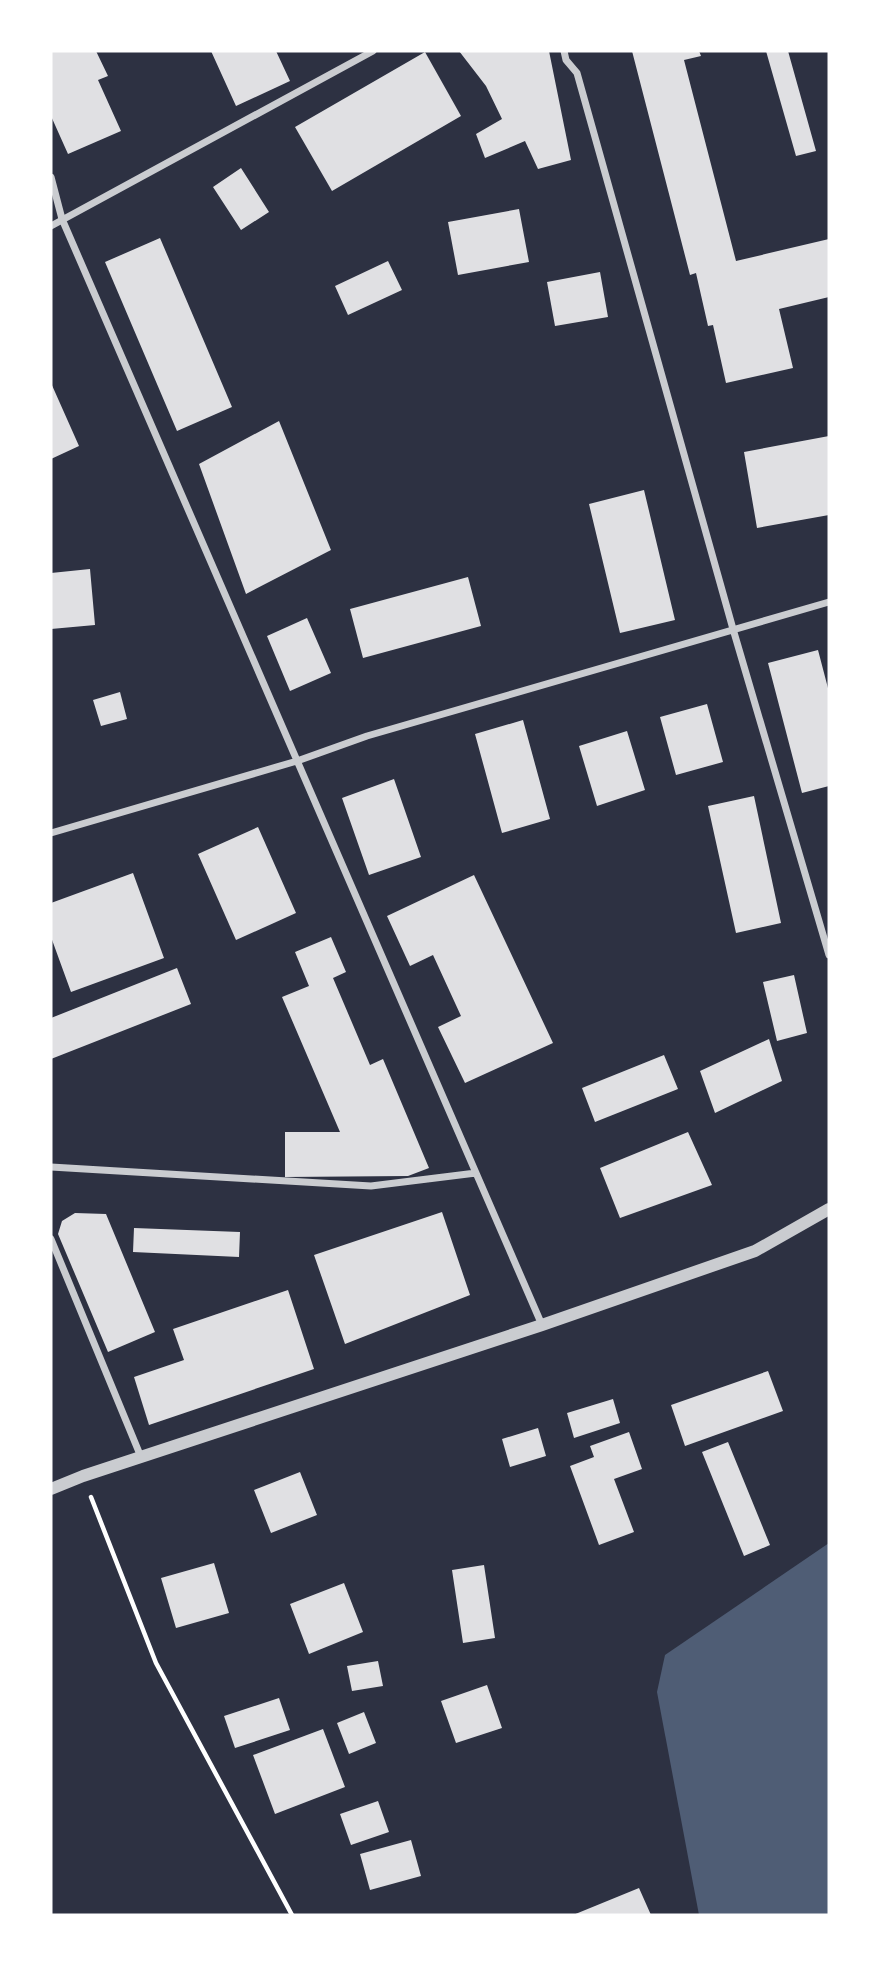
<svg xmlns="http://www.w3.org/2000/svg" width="880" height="1966" font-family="'Alegreya Sans',sans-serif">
	<rect width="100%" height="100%" fill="#2d3142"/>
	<path fill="#4f5d75" d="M 829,1543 L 829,1915 L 699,1915 L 657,1692 L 665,1655 Z"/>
	<path fill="#e0e0e3" d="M 51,51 L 96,51 L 108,76 L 98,80 L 121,131 L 68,154 L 51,116 Z
		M 211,51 L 276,51 L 290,81 L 236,106 Z
		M 459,51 L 549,51 L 571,160 L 538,169 L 525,141 L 485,158 L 476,134 L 502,119 L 486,86 Z
		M 632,51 L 699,51 L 701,56 L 684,60 L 736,261 L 829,239 L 829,297 L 779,309 L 793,368 L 726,383 L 713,325 L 708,326 L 696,273 L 690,275 Z
		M 766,51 L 788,51 L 816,151 L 796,156 Z
		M 425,52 L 461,116 L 332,191 L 295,127 Z
		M 241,168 L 269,212 L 241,230 L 213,187 Z
		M 519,209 L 529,262 L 458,275 L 448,222 Z
		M 160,238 L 232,407 L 177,431 L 105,262 Z
		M 388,261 L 402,290 L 348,315 L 335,286 Z
		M 600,272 L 608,317 L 555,326 L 547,282 Z
		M 51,383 L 79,446 L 51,459 Z
		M 279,421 L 331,550 L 246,594 L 199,464 Z
		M 829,436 L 829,515 L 757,528 L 744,452 Z
		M 644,490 L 675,620 L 620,633 L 589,504 Z
		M 90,569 L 95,625 L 51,629 L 51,573 Z
		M 468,577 L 481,626 L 363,658 L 350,609 Z
		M 307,618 L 331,673 L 290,691 L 267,636 Z
		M 818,650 L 829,692 L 829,786 L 802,793 L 768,663 Z
		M 120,692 L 127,719 L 101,726 L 93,700 Z
		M 707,704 L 723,762 L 676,775 L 660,717 Z
		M 523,720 L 550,819 L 502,833 L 475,734 Z
		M 627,731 L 645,790 L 597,806 L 579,746 Z
		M 394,779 L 421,857 L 369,875 L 342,798 Z
		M 754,796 L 781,923 L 736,933 L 708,806 Z
		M 258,827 L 296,913 L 236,940 L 198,854 Z
		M 133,873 L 164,958 L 71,992 L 51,937 L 51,903 Z
		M 474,875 L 553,1043 L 465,1083 L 438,1027 L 461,1016 L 433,955 L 410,966 L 387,916 Z
		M 331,937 L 346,972 L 333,978 L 370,1065 L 383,1059 L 429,1168 L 408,1176 L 285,1177 L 285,1132 L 340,1132 L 282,997 L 309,986 L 295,952 Z
		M 177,968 L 191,1004 L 51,1059 L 51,1018 Z
		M 794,975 L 807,1033 L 777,1041 L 763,982 Z
		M 769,1039 L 782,1081 L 715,1113 L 700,1071 Z
		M 664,1055 L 678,1089 L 595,1122 L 582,1088 Z
		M 688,1132 L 712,1185 L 620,1218 L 600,1168 Z
		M 442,1212 L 470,1295 L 345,1344 L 314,1255 Z
		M 75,1213 L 106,1214 L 155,1332 L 108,1352 L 58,1234 L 62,1221 Z
		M 134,1228 L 240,1232 L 239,1257 L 133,1252 Z
		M 288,1290 L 314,1369 L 149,1425 L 134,1377 L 184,1360 L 173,1329 Z
		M 768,1371 L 783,1411 L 685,1446 L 671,1405 Z
		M 613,1399 L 620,1423 L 574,1438 L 567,1413 Z
		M 538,1428 L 546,1456 L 510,1467 L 502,1439 Z
		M 629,1432 L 642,1469 L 614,1479 L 634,1532 L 599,1545 L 570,1466 L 594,1457 L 590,1446 Z
		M 728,1442 L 770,1545 L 744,1556 L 702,1452 Z
		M 300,1472 L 317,1515 L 271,1533 L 254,1490 Z
		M 214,1563 L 229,1613 L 176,1628 L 161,1578 Z
		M 484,1565 L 495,1638 L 463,1643 L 452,1570 Z
		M 344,1583 L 363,1632 L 309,1654 L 290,1604 Z
		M 378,1661 L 383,1686 L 352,1691 L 347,1666 Z
		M 487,1685 L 502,1728 L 456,1743 L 441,1701 Z
		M 279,1698 L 290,1730 L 235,1748 L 224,1716 Z
		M 364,1712 L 376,1743 L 349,1754 L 337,1723 Z
		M 323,1729 L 345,1787 L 275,1814 L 253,1755 Z
		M 378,1801 L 389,1832 L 351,1845 L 340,1814 Z
		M 411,1840 L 421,1876 L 370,1890 L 360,1854 Z
		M 639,1888 L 651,1915 L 573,1915 Z"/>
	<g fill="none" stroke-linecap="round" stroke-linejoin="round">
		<path stroke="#fff" stroke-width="4.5" d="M 91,1497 L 156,1663 L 292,1915"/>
		<path stroke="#caccd0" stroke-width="7" d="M 564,51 L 566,60 L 577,73 L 733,629 L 829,955
			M 51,177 L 62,219 L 542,1325
			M 51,226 L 373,51
			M 51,833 L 297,761 L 367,736 L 829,602
			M 51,1167 L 371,1186 L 476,1173
			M 51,1239 L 141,1457"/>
		<path stroke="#caccd0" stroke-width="12" d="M 51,1489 L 83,1476 L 542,1325 L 755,1251 L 829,1209"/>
	</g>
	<rect width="880" height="1966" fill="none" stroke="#ffffff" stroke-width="105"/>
</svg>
